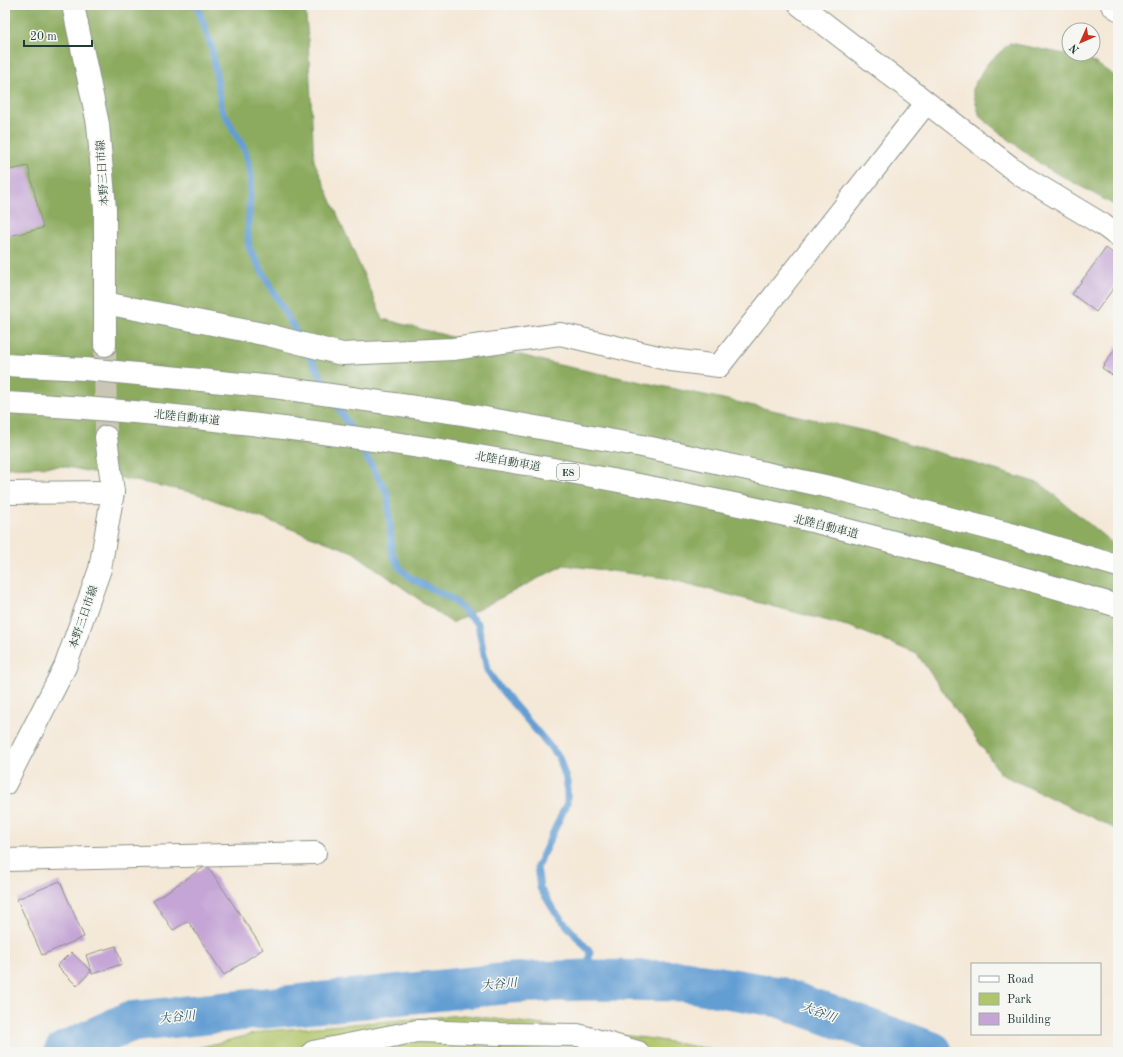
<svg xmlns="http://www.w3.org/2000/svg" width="1123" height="1057" font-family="'Old Standard TT','Noto Serif JP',serif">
	<rect width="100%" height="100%" fill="#f6f6f2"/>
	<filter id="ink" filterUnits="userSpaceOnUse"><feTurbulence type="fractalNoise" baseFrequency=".025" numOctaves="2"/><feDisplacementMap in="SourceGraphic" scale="8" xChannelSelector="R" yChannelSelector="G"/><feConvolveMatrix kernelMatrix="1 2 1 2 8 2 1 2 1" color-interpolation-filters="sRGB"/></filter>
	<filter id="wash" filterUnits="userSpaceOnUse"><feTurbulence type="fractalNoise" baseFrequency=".012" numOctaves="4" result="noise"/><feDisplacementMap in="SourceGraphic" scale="16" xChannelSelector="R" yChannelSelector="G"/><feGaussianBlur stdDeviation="0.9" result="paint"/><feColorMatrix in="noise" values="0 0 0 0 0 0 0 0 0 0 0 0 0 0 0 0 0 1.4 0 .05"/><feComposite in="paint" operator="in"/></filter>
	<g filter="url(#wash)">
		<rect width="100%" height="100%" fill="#f4e8d7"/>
		<path fill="#b1c66a" stroke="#68824f" d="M 464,1015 L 653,1039 L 726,1052 L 181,1052 L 266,1031 Z"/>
		<path fill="#8cab5e" stroke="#567449" d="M 5,5 L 305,5 L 308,39 L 314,161 L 383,319 L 559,365 L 714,397 L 874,433 L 1041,484 L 1118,548 L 1118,830 L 1001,774 L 917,654 L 851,627 L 666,578 L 564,565 L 452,623 L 353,552 L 195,493 L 62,466 L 5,468 Z
			M 1010,43 L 1089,59 L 1118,78 L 1118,207 L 1042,165 L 980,117 L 972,89 L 986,65 Z"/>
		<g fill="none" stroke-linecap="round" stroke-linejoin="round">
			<path stroke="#639ed3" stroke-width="7" d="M 197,5 L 212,48 L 222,110 L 245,150 L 251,174 L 248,232 L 249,248 L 300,339
				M 306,350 L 353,433
				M 358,442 L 388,495 L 392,554 L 401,569 L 412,579 L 452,599 L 478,624 L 487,670 L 498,686 L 559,757 L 567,782 L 567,803 L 537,867 L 540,888 L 555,912 L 590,952 L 586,980"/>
			<path stroke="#639ed3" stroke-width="41" d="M 64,1052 L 129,1022 L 511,983 L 586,980 L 684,981 L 779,997 L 932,1052"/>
		</g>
		<g id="blocks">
			<path fill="#c5a5d6" d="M 28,166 L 43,228 L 5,237 L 5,171 Z
				M 1106,248 L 1118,257 L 1118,282 L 1096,312 L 1072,294 Z
				M 1118,345 L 1118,379 L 1102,368 Z
				M 207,865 L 263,949 L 224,975 L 188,921 L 173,930 L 153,901 Z
				M 60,881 L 84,937 L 42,955 L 17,899 Z
				M 116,946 L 122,964 L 92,974 L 86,955 Z
				M 71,952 L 91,971 L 77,986 L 57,966 Z
				M 494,1047 L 494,1052 L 425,1052 L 425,1051 Z"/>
		</g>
	</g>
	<g filter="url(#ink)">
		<use href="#blocks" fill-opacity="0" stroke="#8a9286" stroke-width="1"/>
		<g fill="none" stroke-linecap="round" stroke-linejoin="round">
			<path stroke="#c9c6b6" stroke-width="22" stroke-dasharray="22 11" stroke-linecap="butt" d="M 105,345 L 106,437"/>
			<defs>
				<path id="minor" d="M 800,5 L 1022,176 L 1103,225 L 1118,236
					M 1112,5 L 1118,9
					M 105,303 L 268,335 L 342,354 L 453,349 L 560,334 L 671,360 L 719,366 L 926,103
					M 5,493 L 113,492
					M 5,860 L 315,853
					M 313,1052 L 417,1031 L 501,1034 L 578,1035 L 638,1052"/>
				<path id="secondary" d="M 73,5 L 98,124 L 105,209 L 105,345
					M 5,784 L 65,667 L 100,569 L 113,492 L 106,437"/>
				<path id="motorway" d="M 5,365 L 85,369 L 274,387 L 457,413 L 642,446 L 834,488 L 1014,535 L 1118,566
					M 5,403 C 181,412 357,435 531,465 C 626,482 722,500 816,522 C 917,547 1018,576 1118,606"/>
			</defs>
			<use href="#minor" stroke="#8a9286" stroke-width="24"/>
			<use href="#secondary" stroke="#8a9286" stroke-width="24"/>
			<use href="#motorway" stroke="#8a9286" stroke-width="24"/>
			<use href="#minor" stroke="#fff" stroke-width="22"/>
			<use href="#secondary" stroke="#fff" stroke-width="22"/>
			<use href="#motorway" stroke="#fff" stroke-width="22"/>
		</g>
	</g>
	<g text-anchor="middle" stroke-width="3" stroke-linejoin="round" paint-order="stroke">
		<rect fill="#f6f6f2" stroke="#60746d" stroke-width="1" x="557" y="464" width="22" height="16" rx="3"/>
		<g font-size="10" font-weight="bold" fill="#1f3d34">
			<text x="568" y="476">E8</text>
		</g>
		<g font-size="11" fill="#1f3d34" stroke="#f6f6f2">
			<text transform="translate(102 173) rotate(-94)" y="4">本野三日市線</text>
			<text transform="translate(187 417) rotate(6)" y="4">北陸自動車道</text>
			<text transform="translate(508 461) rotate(10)" y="4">北陸自動車道</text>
			<text transform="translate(826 526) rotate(14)" y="4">北陸自動車道</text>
			<text transform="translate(83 617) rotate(-71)" y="4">本野三日市線</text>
		</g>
		<g font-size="12" font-style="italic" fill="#335a64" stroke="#f6f6f2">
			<text transform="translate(499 984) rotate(-5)" y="4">大谷川</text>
			<text transform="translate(819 1012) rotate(20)" y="4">大谷川</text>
			<text transform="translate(177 1017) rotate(-6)" y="4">大谷川</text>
		</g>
	</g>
	<rect width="1123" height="1057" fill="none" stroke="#f6f6f2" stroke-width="20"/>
	<rect x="971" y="963" width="130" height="72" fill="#f6f6f2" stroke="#a0aca6"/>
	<rect x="979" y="976" width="20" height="6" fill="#ffffff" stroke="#a0aca6"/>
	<text x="1007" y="983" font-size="12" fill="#1f3d34">Road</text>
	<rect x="979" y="993" width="20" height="12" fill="#b1c66a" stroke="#a0aca6"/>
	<text x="1007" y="1003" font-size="12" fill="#1f3d34">Park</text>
	<rect x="979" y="1013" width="20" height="12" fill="#c5a5d6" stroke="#a0aca6"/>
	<text x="1007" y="1023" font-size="12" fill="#1f3d34">Building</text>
	<g transform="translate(1081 42) rotate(225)"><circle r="19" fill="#f6f6f2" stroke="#a0aca6"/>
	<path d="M0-3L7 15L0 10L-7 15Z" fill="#c8321e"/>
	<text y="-6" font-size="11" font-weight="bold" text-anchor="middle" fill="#1f3d34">N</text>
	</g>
	<path d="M24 40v6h68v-6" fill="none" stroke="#1f3d34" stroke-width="2"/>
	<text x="30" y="40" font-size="12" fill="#1f3d34" stroke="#f6f6f2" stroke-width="3" paint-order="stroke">20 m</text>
</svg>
